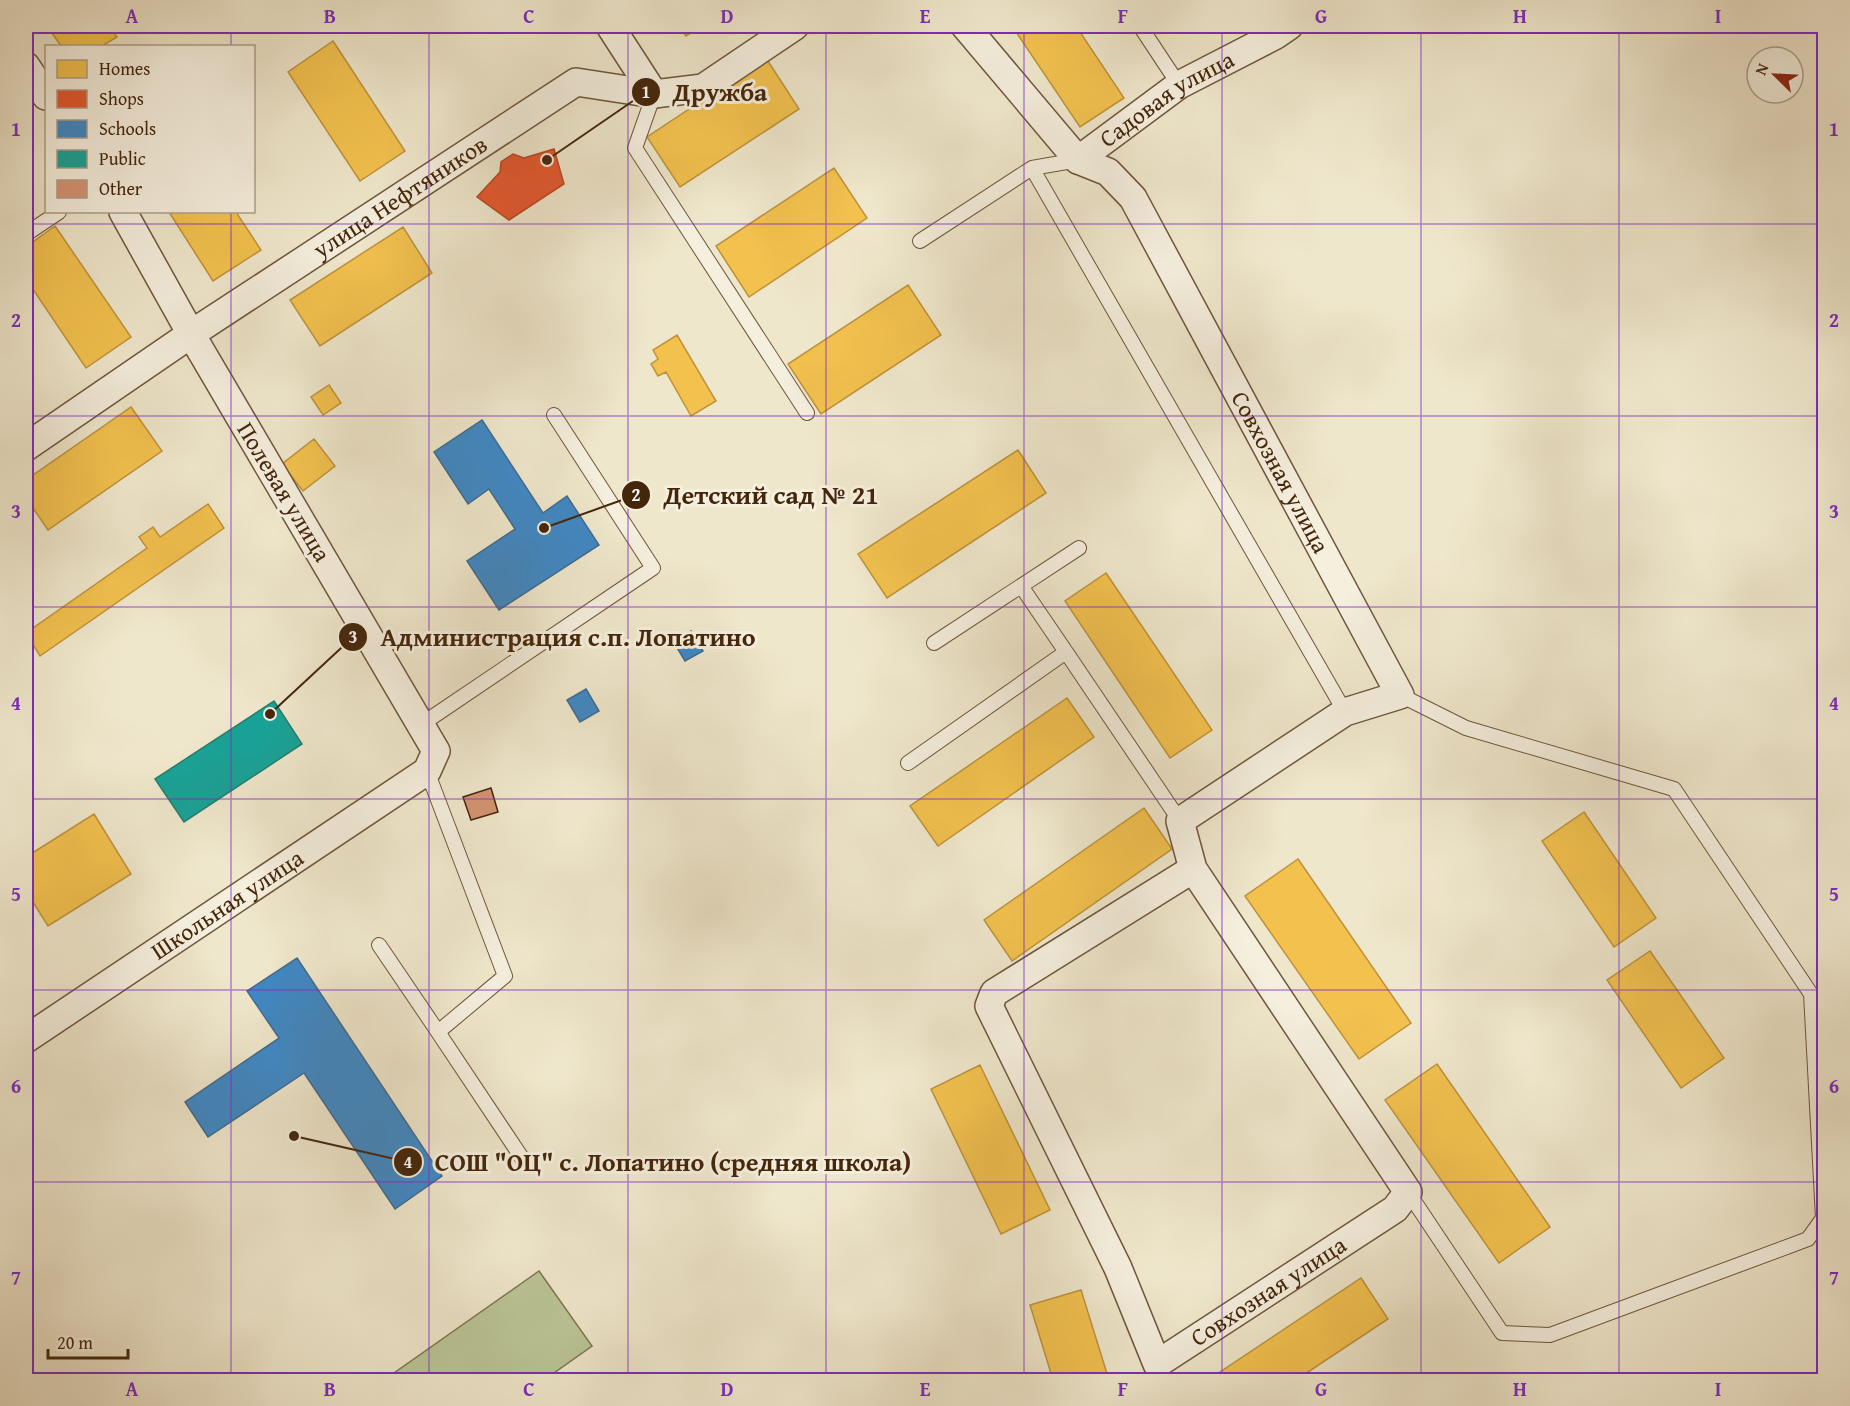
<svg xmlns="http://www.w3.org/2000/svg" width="1850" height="1406" font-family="'Gentium Book Plus',serif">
	<rect width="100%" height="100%" fill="#efe7cc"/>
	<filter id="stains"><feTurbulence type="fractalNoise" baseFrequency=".00333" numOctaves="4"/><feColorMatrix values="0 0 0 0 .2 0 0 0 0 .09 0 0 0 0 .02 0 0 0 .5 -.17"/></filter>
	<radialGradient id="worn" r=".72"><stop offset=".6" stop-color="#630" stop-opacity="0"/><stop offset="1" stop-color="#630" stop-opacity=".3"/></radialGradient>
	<path fill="#bbc597" stroke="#807651" stroke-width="1.5" d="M 539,1271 L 592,1346 L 544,1380 L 384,1380 Z"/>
	<path fill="#f2c14e" stroke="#be923a" stroke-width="1.5" d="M 47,26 L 109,26 L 117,37 L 102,46 L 61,46 Z
		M 679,26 L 702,26 L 686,36 Z
		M 1012,26 L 1076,26 L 1124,98 L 1080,127 Z
		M 333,41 L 405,151 L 360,181 L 288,72 Z
		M 766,58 L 799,109 L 680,187 L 647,137 Z
		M 834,168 L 867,218 L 749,297 L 716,246 Z
		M 169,212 L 236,212 L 261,250 L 213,281 Z
		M 55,226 L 131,337 L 86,368 L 26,279 L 26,247 Z
		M 403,227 L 432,273 L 320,346 L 290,300 Z
		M 908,285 L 941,335 L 821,414 L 788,364 Z
		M 677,335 L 716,401 L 691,416 L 666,372 L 658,376 L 651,364 L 658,359 L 653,350 Z
		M 329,385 L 341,403 L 323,415 L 311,397 Z
		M 131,407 L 162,451 L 48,530 L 26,498 L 26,480 Z
		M 314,439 L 335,466 L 303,491 L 282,464 Z
		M 1018,450 L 1046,493 L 887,598 L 858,554 Z
		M 208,504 L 224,528 L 40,656 L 26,633 L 147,548 L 139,537 L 153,527 L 160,537 Z
		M 1106,573 L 1212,730 L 1170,758 L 1065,601 Z
		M 1067,698 L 1094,737 L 938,846 L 910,806 Z
		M 1144,808 L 1172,849 L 1012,961 L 984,920 Z
		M 1584,812 L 1656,918 L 1614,947 L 1542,841 Z
		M 94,814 L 131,874 L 48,926 L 26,891 L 26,857 Z
		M 1298,859 L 1411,1023 L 1359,1059 L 1245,896 Z
		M 1650,951 L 1724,1058 L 1681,1088 L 1607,980 Z
		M 1437,1064 L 1550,1227 L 1499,1263 L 1385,1100 Z
		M 980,1065 L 1050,1210 L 1001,1234 L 931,1089 Z
		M 1361,1278 L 1388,1319 L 1296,1380 L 1208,1380 Z
		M 1081,1290 L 1109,1380 L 1053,1380 L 1030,1305 Z"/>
	<path fill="#e4572e" stroke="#b44824" stroke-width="1.5" d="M 554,149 L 564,184 L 509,220 L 477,197 L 500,172 L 501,162 L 513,154 L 524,158 Z"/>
	<path fill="#3f88c5" stroke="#406b8d" stroke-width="1.5" d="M 482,420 L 543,513 L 567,496 L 599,545 L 499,610 L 467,561 L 515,529 L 489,489 L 468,504 L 434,452 Z
		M 691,631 L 703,651 L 685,661 L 673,641 Z
		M 586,689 L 599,711 L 580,722 L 567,700 Z
		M 297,958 L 442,1176 L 395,1209 L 304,1073 L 208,1137 L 185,1102 L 279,1038 L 247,991 Z"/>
	<path fill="#17a398" stroke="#247e6e" stroke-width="1.5" d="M 274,701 L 302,744 L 184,822 L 155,779 Z"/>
	<path fill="#d49474" stroke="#44260b" stroke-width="1.5" d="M 491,788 L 498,812 L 471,820 L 463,797 Z"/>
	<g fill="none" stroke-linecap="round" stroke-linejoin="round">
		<defs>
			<path id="service" d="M 1140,26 L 1179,85
				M 654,94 L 635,148 L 807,413
				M 1032,168 L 1345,712
				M 26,234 L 59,212
				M 920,241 L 1032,168 L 1078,160
				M 1021,586 L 1066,652
				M 934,643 L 1079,548
				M 1400,695 L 1466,728 L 1674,789 L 1811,994 L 1823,1218 L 1808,1239 L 1550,1335 L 1502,1333 L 1408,1192
				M 422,724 L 653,568 L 554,415
				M 908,763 L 1066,652 L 1180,821
				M 427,771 L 505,976 L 438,1032 L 524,1161
				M 379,945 L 438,1032"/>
			<g id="minor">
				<path d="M 610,26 L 654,94"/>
				<path id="s1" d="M 965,26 L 1078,160 L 1108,172 L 1133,198 L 1400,695 L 1345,712 L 1180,821 L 1193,869 L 994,993 L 989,1006 L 1118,1268 L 1157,1364 L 1395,1209 L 1408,1192 L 1193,869"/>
				<path d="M 26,66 L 46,96"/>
				<path id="s2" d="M 1078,160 L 1179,85 L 1276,35 L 1289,26"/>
				<path id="s3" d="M 26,447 L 191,334 L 576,82 L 654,94 L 703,88 L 795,26"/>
				<path id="s4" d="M 26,1039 L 427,771 L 436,751 L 191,334 L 123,212"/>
			</g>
		</defs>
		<use href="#service" stroke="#6f563b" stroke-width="16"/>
		<use href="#minor" stroke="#6f563b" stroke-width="30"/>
		<use href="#service" stroke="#f5efde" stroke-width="14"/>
		<use href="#minor" stroke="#f5efde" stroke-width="27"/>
	</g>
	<path fill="none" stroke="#7b2cbf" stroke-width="1.5" stroke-opacity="0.55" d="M 231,26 L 231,46M 429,26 L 429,1380M 628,26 L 628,1380M 826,26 L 826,1380M 1024,26 L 1024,1380M 1222,26 L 1222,1380M 1421,26 L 1421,1380M 1619,26 L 1619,1380M 231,212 L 231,1380M 26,224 L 1824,224M 26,416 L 1824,416M 26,607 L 1824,607M 26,799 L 1824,799M 26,990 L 1824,990M 26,1182 L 1824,1182"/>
	<g text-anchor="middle" stroke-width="6" stroke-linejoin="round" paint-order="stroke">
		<g font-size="24" fill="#44260b" stroke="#f5efde">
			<text dy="8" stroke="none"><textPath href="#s2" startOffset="108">Садовая улица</textPath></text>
			<text dy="8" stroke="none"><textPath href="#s3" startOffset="450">улица Нефтяников</textPath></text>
			<text dy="8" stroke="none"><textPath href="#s1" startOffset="555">Совхозная улица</textPath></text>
			<text transform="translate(284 492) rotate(59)" y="8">Полевая улица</text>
			<text dy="8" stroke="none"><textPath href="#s4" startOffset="242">Школьная улица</textPath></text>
			<text dy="8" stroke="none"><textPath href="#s1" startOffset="1890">Совхозная улица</textPath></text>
		</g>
	</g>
	<path fill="none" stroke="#44260b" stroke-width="2" d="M547 160L646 92M544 528L636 495M270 714L353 637M294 1136L408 1162"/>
	<g fill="#44260b" stroke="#f5efde" stroke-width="2">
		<circle cx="547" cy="160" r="6"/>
		<circle cx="544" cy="528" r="6"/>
		<circle cx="270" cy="714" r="6"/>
		<circle cx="294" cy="1136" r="6"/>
		<circle cx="646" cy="92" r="15"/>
		<circle cx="636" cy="495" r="15"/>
		<circle cx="353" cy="637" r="15"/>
		<circle cx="408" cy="1162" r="15"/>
	</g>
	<g font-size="18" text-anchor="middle" font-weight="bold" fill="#fff">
		<text x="646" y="98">1</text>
		<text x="636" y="501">2</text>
		<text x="353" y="643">3</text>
		<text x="408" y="1168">4</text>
	</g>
	<g font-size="26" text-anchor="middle" font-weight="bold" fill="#44260b" stroke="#f5efde" stroke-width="6" stroke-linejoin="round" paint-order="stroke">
		<text x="720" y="101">Дружба</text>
		<text x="771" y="504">Детский сад № 21</text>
		<text x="568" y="646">Администрация с.п. Лопатино</text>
		<text x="673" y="1171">СОШ "ОЦ" с. Лопатино (средняя школа)</text>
	</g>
	<rect width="1850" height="1406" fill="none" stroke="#efe7cc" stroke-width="66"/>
	<rect x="45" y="45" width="210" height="168" fill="#f5efde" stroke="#ae9f8a" stroke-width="1.5"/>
	<rect x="57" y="60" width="30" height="18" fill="#f2c14e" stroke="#ae9f8a" stroke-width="1.5"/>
	<text x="99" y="75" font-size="18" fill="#44260b">Homes</text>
	<rect x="57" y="90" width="30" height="18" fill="#e4572e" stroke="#ae9f8a" stroke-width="1.5"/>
	<text x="99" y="105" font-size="18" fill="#44260b">Shops</text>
	<rect x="57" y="120" width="30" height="18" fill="#3f88c5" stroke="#ae9f8a" stroke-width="1.5"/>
	<text x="99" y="135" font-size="18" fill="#44260b">Schools</text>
	<rect x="57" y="150" width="30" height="18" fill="#17a398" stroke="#ae9f8a" stroke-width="1.5"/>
	<text x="99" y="165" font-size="18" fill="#44260b">Public</text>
	<rect x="57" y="180" width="30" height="18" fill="#d49474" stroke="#ae9f8a" stroke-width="1.5"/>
	<text x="99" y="195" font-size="18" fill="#44260b">Other</text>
	<g transform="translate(1775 75) rotate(294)"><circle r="28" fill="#f5efde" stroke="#ae9f8a" stroke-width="1.5"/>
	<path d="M0-4.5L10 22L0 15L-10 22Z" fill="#8f2418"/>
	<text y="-9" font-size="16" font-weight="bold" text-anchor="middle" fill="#44260b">N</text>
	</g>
	<path d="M48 1349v9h80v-9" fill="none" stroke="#44260b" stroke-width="3"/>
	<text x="57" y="1349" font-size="18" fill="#44260b" stroke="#f5efde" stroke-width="4.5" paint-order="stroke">20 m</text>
	<rect x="33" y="33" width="1784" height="1340" fill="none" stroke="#7b2cbf" stroke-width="2"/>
	<g font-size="20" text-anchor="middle" font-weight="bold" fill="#7b2cbf">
		<text x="132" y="23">A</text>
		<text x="330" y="23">B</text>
		<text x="529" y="23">C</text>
		<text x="727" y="23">D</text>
		<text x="925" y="23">E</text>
		<text x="1123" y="23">F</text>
		<text x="1321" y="23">G</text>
		<text x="1520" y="23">H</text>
		<text x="1718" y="23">I</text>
		<text x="16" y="136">1</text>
		<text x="1834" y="136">1</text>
		<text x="16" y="327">2</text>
		<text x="1834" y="327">2</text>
		<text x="16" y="518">3</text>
		<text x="1834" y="518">3</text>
		<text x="16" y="710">4</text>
		<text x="1834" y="710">4</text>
		<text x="16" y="901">5</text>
		<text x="1834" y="901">5</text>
		<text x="16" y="1093">6</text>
		<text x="1834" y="1093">6</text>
		<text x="16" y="1284">7</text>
		<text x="1834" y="1284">7</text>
		<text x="132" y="1396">A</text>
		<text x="330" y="1396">B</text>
		<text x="529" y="1396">C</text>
		<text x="727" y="1396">D</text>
		<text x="925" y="1396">E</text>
		<text x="1123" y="1396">F</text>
		<text x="1321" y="1396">G</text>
		<text x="1520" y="1396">H</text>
		<text x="1718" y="1396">I</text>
	</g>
	<rect width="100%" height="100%" filter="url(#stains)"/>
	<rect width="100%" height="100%" fill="url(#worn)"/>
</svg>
